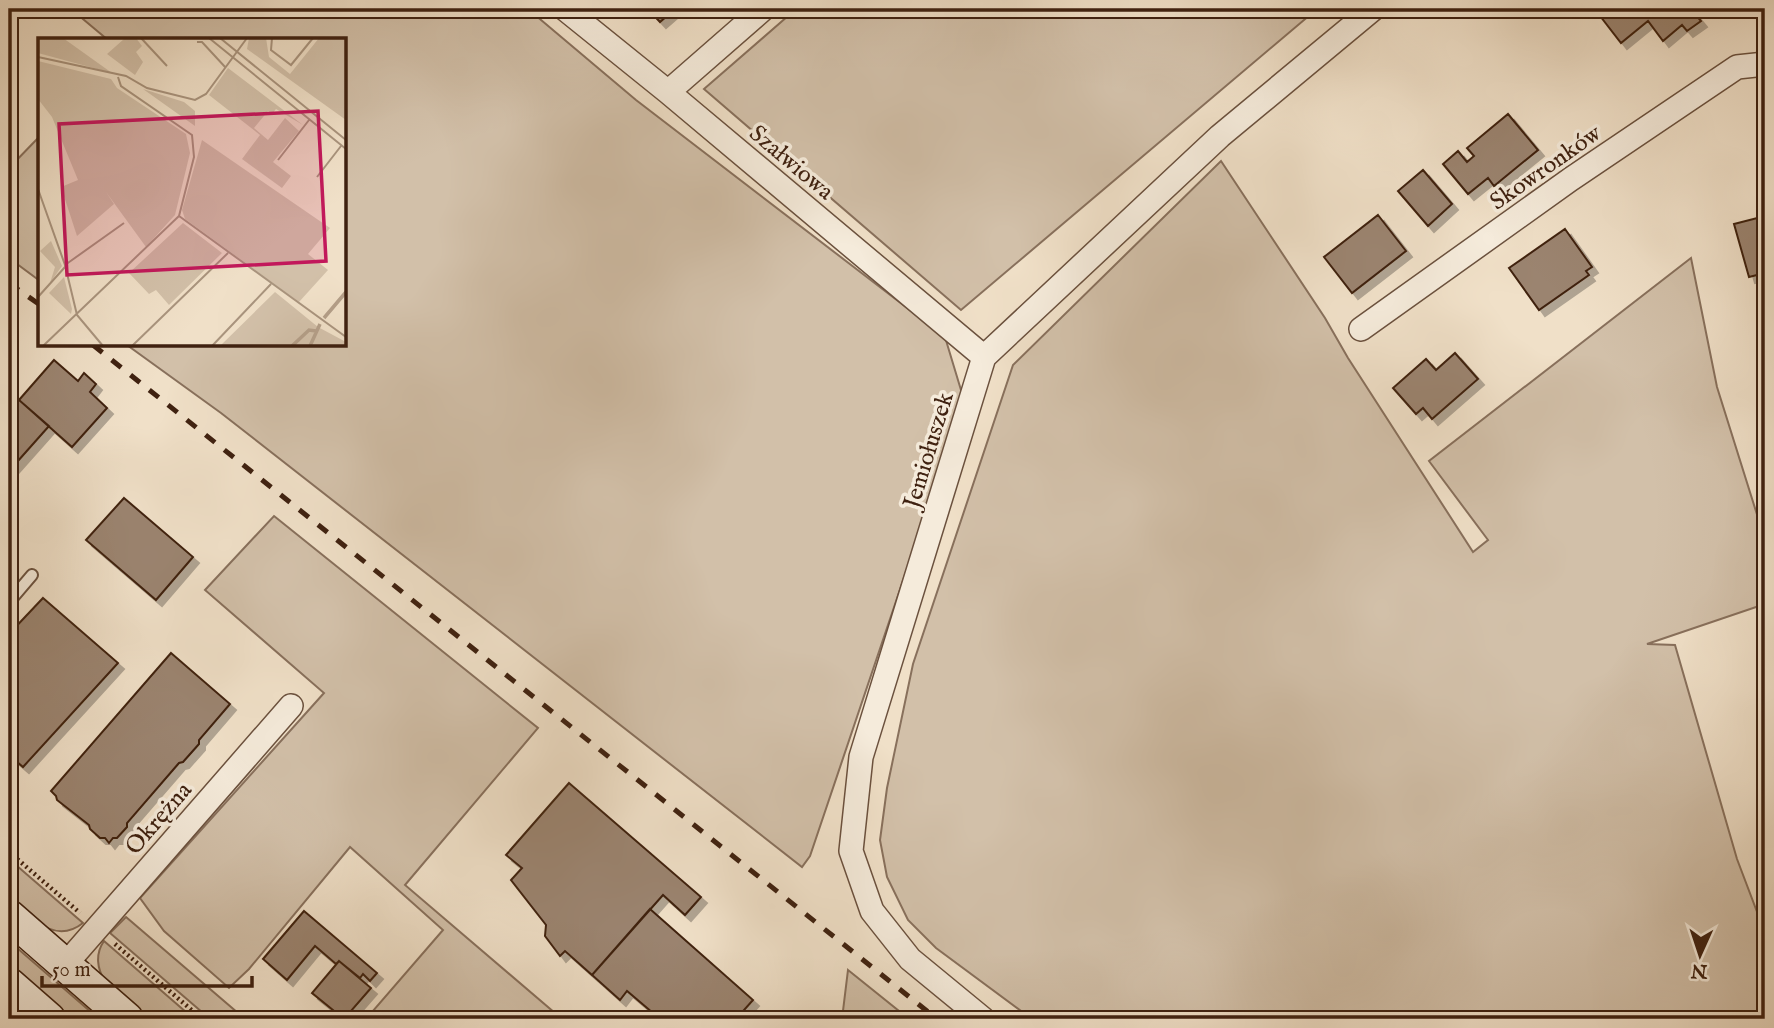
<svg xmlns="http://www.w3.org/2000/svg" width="1774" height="1028" font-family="'IM FELL English',serif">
	<defs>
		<filter id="shadow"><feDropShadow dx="6" dy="6" stdDeviation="0" flood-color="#0004"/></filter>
	</defs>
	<rect width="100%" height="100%" fill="#f0e0c8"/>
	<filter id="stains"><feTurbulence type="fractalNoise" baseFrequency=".00286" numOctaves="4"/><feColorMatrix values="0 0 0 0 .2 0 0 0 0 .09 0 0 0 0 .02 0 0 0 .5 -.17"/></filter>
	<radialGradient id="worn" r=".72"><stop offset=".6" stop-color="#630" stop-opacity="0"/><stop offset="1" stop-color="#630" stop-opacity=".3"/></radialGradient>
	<path fill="#d2c0a9" stroke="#88705c" stroke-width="2" d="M 71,9 L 528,9 L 636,100 L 945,337 L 964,400 L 810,856 L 802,867 L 221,413 L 127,345 L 345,345 L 345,40 L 108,40 Z
		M 796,9 L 1317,9 L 961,310 L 704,89 Z
		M 40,136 L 40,281 L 9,258 L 9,168 Z
		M 1221,161 L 1325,318 L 1348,358 L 1473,552 L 1488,540 L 1429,461 L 1691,258 L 1717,387 L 1765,540 L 1765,604 L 1647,644 L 1675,645 L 1737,859 L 1765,933 L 1765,1019 L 1032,1019 L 936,948 L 908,920 L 887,877 L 880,840 L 887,788 L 913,664 L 1013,365 Z
		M 274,516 L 538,728 L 405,885 L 562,1019 L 366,1019 L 443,930 L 350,847 L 249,969 L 229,988 L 164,931 L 140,898 L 324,693 L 205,590 Z
		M 9,859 L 83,923 C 54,946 30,916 9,898 Z
		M 126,917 L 245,1019 L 210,1019 L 110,933 Z
		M 9,941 L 99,1019 L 73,1019 L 9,964 Z
		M 104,941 L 194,1019 L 148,1019 L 105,981 C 97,969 95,954 104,941 Z
		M 848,970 L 909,1019 L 842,1019 Z"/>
	<path fill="#9b8470" stroke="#3f2110" stroke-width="2" filter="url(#shadow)" d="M 648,9 L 675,9 L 660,22 Z
		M 1601,9 L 1691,9 L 1701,21 L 1687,31 L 1682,25 L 1663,41 L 1648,21 L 1621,43 L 1597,12 Z
		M 1508,114 L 1538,150 L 1494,186 L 1488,178 L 1468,194 L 1443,164 L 1458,151 L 1467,162 L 1474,156 L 1467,148 Z
		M 1423,170 L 1452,204 L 1428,226 L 1398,191 Z
		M 1378,215 L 1406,251 L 1352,293 L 1324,257 Z
		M 1765,216 L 1765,273 L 1749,277 L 1734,224 Z
		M 1565,229 L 1592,267 L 1586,271 L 1589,275 L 1539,310 L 1509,268 Z
		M 1455,353 L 1478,379 L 1432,419 L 1423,408 L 1416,414 L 1393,388 L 1426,359 L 1436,370 Z
		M 54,360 L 78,381 L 84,373 L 96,384 L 90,392 L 107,408 L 72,447 L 19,400 Z
		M 19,400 L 49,426 L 9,471 L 9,411 Z
		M 124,498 L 193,557 L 156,600 L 86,540 Z
		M 43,598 L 118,663 L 23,767 L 9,755 L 9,634 Z
		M 171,653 L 230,704 L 199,740 L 199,744 L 183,762 L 179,763 L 127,823 L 127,827 L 117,838 L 113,838 L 109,843 L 105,838 L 100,838 L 90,829 L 89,825 L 57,800 L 56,796 L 51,791 Z
		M 569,783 L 701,897 L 685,915 L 663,895 L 592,975 L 565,951 L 560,956 L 545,936 L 546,925 L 511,880 L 522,868 L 506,855 Z
		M 650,909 L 753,1000 L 736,1019 L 660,1019 L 627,991 L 620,1000 L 592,975 Z
		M 304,911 L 377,973 L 370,981 L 363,974 L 360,978 L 339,961 L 336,964 L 315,946 L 287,980 L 263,959 Z
		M 339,961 L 371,988 L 344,1019 L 312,993 Z"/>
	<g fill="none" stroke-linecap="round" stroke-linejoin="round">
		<defs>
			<path id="lane" d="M 9,602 L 32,575"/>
			<path id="street" d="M 565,9 L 668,92 L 984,357
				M 668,92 L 763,9
				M 1361,329 L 1571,179 L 1737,67 L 1765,64
				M 65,965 L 291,706
				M 983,1019 L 910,959 L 872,911 L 851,851 L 861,757 L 984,357 L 1220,136 L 1373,9"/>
			<path id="secondary" d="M 9,916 L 127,1019
				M 9,984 L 49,1019"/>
		</defs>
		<use href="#lane" stroke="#6b513e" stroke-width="14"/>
		<use href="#street" stroke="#6b513e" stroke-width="26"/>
		<use href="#secondary" stroke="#3f2110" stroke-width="35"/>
		<path stroke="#3f2110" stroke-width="4.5" stroke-dasharray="2 3.5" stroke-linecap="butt" d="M 9,852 L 80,913
			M 115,944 L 202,1019"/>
		<use href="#lane" stroke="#f5ebdb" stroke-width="10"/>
		<use href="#street" stroke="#f5ebdb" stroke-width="23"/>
		<use href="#secondary" stroke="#f5ebdb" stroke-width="32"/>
		<path stroke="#3f2110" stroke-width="5" stroke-dasharray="12 12" stroke-linecap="butt" d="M 9,283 L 40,305
			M 93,345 L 937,1019"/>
	</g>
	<g text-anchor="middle" stroke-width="7" stroke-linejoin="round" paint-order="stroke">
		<g font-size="24" fill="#3f2110" stroke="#f5ebdb">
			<text transform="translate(792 162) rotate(40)" y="8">Szałwiowa</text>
			<text transform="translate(1545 167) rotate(-35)" y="8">Skowronków</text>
			<text transform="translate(928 450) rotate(-73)" y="8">Jemiołuszek</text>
			<text transform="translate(158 818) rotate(-49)" y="8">Okrężna</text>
		</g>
	</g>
	<g transform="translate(38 38)">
		<rect width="308" height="308" fill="#f0e0c8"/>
		<path d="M 0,0 L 25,0 L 74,35 L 0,15 ZM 98,0 L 104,8 L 98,14 L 105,24 L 97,37 L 69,16 L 86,1 ZM 211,0 L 228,0 L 231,19 L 252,36 L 281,0 L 308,0 L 308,82 L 209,11 ZM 0,23 L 73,41 L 79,50 L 148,96 L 152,115 L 137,177 L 108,209 L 68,154 L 76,166 L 39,198 L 23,149 L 40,142 L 14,79 L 0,61 ZM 190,30 L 265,87 L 238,71 L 234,76 L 230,73 L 216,90 L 230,102 L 247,80 L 261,93 L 235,124 L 253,138 L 244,150 L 204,121 L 222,97 L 171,57 ZM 105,51 L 146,64 L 157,73 L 157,88 ZM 164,102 L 292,190 L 270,216 L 290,232 L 261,264 L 147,181 L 144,172 ZM 145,185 L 184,215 L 131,267 L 118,252 L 111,256 L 91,235 ZM 13,203 L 24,228 L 12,245 L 17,229 L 2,213 ZM 26,239 L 34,271 L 33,276 L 11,255 ZM 237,254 L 280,289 L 308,304 L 308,308 L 182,308 Z" fill="#d2c0a9"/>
		<path fill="none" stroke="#b49f89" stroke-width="3.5" d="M 286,280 L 308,254M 254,308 L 271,292 L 278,293M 272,308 L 282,286"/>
		<path fill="none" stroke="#a9947e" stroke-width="2" d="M 103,0 L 129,28M 171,0 L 308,111M 182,0 L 308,102M 234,0 L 233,12 L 253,27 L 275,0M 159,4 L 164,4 L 188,30M 0,19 L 88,38 L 109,50 L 157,62 L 168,56 L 209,0M 240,122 L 271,82M 279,139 L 303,108M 0,151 L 27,227 L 86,185M 141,178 L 308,299M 27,227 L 39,277 L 65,308M 0,259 L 27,229M 5,308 L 141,178 L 156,119 L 154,97 L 83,48 L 80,39M 94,308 L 190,215M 174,308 L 233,246"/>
		<path fill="#c2185b" fill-opacity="0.15" stroke="#c2185b" stroke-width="3.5" d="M 280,73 L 288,223 L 29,237 L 21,86 Z"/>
		<rect width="308" height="308" fill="none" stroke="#3f2110" stroke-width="3.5"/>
	</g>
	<rect width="1774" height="1028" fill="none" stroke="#f0e0c8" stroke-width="35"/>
	<rect x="10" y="10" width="1753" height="1007" fill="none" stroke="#3f2110" stroke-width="3.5"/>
	<rect x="18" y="18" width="1739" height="993" fill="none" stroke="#3f2110" stroke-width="2"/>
	<g transform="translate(1700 955) rotate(183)" stroke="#f5ebdb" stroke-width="5" paint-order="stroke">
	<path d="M0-5L12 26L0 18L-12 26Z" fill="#3f2110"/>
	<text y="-10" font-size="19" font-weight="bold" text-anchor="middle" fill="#3f2110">N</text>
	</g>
	<path d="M42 976v10h210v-10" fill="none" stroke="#3f2110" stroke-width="3.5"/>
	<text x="52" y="976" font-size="21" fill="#3f2110" stroke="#f5ebdb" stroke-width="5" paint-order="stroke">50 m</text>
	<rect width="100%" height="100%" filter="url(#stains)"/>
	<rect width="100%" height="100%" fill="url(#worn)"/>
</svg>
